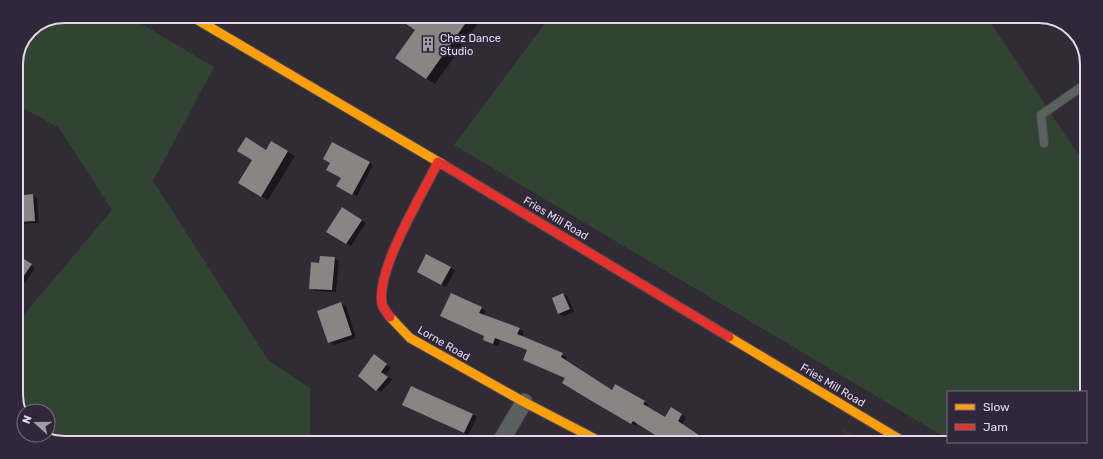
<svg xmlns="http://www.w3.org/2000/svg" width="1103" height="459" font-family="Rubik,sans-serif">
	<rect width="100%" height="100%" fill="#312b36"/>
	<path fill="#3e2d34" d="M 842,427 L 869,442 L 841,442 Z"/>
	<path fill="#314431" d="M 64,16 L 128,16 L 214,67 L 153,181 L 268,360 L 310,388 L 310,440 L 46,439 L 40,435 L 48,435 L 48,411 L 24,411 L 24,419 L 16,398 L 16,324 L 112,210 L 59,128 L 16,104 L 16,61 L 30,30 Z
		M 549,18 L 988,19 L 1086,166 L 1084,392 L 948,392 L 948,439 L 454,145 Z"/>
	<path fill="#0007" d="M 467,17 L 477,25 L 435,84 L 426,78 Z
		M 272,142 L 295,156 L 268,200 L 239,183 Z
		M 332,143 L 373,165 L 357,196 L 338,186 L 342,178 L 331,162 Z
		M 32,195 L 37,198 L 39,223 L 21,224 L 17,221 Z
		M 342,209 L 366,223 L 351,246 L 328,231 Z
		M 16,254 L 35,268 L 25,283 L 21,280 Z
		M 427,255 L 455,270 L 446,287 L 418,272 Z
		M 335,258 L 339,261 L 336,292 L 315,291 L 310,288 L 320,264 Z
		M 563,294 L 568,297 L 574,312 L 564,316 L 559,314 Z
		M 341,304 L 346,306 L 356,338 L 334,345 L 329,342 Z
		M 481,308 L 486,311 L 484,315 L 524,331 L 522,337 L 567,357 L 565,360 L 612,391 L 615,385 L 648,404 L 647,407 L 665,418 L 671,408 L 686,417 L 682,425 L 637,423 L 636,426 L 590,399 L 567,378 L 528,351 L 500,340 L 498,346 L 488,342 L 485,336 L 446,318 Z
		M 16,310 L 22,324 L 16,326 Z
		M 379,358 L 391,368 L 385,375 L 392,380 L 381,392 L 377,390 Z
		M 407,407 L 472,414 L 477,417 L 468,435 Z"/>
	<path fill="#8b8484" d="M 411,17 L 470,17 L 426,79 L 395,58 L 415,30 L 406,24 Z
		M 246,137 L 266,150 L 271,141 L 288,151 L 261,197 L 238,183 L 252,160 L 237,151 Z
		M 332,142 L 370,162 L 352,195 L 336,186 L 341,178 L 326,170 L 330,163 L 323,159 Z
		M 33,194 L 35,221 L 16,222 L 16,196 Z
		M 342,207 L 362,220 L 346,244 L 326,232 Z
		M 16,254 L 32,264 L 16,287 Z
		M 426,254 L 451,267 L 441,285 L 417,272 Z
		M 320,256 L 335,257 L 332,290 L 309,289 L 311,262 L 319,263 Z
		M 451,293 L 482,307 L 479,313 L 520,328 L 517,334 L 563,353 L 561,357 L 612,390 L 615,384 L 645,401 L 643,404 L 665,417 L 671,407 L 682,414 L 678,421 L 709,442 L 666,442 L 633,421 L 631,424 L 590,400 L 562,383 L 565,378 L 523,360 L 527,350 L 495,338 L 493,344 L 483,340 L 484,336 L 440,316 Z
		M 563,293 L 570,309 L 558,314 L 552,298 Z
		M 341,302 L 352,335 L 328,343 L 317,311 Z
		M 374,354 L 387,364 L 381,372 L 388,377 L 376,391 L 358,376 Z
		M 411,386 L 473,414 L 464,433 L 402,405 Z"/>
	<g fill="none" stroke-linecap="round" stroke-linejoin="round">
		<defs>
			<path id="lane" d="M 1044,143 L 1041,115 L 1087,83"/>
			<path id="street" d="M 501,441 L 524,402"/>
			<path id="slow" d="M 191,16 L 442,164
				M 390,317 L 410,338 L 524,402 L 599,441
				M 729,337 L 906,443"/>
			<path id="jam" d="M 442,164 L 729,337
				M 390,317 C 387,313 383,308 382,304 C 376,269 422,195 438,162"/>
		</defs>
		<use href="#lane" stroke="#4d4851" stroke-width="10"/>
		<use href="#street" stroke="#4d4851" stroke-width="18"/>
		<use href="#slow" stroke="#4d4851" stroke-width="11"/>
		<use href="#jam" stroke="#4d4851" stroke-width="11"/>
		<use href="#lane" stroke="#5b615f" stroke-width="8"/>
		<use href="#street" stroke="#5b615f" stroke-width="16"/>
		<use href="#slow" stroke="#ff9f0a" stroke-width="9"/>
		<use href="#jam" stroke="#e5322d" stroke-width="9"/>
	</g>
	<defs>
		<symbol id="building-bare" viewBox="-9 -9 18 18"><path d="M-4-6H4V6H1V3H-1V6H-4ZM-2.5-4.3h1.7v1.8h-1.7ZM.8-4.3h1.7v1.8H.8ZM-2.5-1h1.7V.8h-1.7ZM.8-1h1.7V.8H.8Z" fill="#a39ca9" stroke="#32263b" stroke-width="2.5" paint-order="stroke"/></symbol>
	</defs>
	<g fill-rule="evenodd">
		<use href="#building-bare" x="417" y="33" width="22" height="22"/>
	</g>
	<g text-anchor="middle" stroke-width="4" stroke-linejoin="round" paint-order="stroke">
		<g font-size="11" fill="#e1d9e7" stroke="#32263b" text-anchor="start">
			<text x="440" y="42">Chez Dance<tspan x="440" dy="13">Studio</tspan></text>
		</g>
		<g font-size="11" fill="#e1d9e7" stroke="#32263b">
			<text transform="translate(556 218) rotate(31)" y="4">Fries Mill Road</text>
			<text transform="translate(444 343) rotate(30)" y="4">Lorne Road</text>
			<text transform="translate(833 385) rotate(31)" y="4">Fries Mill Road</text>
		</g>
	</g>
	<path d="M0 0H1103V459H0ZM64 23H1039A41 41 0 0 1 1080 64V395A41 41 0 0 1 1039 436H64A41 41 0 0 1 23 395V64A41 41 0 0 1 64 23Z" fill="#32263b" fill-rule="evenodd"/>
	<path fill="none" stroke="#e1d9e7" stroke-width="2" d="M64 23H1039A41 41 0 0 1 1080 64V395A41 41 0 0 1 1039 436H64A41 41 0 0 1 23 395V64A41 41 0 0 1 64 23Z"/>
	<rect x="947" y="391" width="140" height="52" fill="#32263b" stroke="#786e80"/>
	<rect x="955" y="404" width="20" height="6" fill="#ff9f0a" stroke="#786e80"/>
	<text x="983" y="411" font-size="12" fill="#e1d9e7">Slow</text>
	<rect x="955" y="424" width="20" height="6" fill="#e5322d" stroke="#786e80"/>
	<text x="983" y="431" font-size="12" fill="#e1d9e7">Jam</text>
	<g transform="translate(36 423) rotate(291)"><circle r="19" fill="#32263b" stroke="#786e80"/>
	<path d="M0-3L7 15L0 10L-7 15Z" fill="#a39ca9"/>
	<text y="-6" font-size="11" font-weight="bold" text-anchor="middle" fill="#e1d9e7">N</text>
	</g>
</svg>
